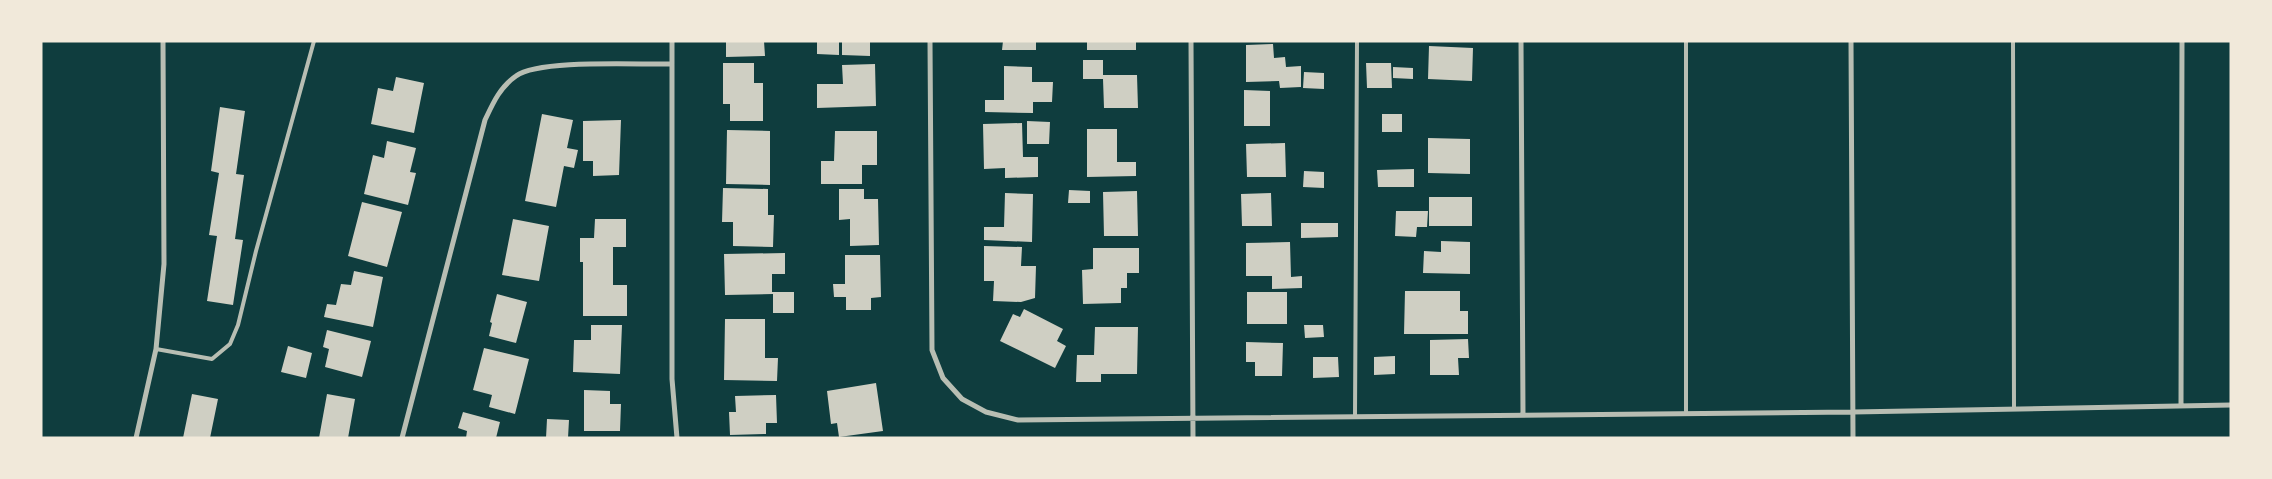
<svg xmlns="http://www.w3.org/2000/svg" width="2272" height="479" font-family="Poppins,sans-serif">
	<rect width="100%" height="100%" fill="#0f3d3e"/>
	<path fill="#cfcfc3" d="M 726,41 L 764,41 L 765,56 L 726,57 Z
		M 817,41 L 839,41 L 839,55 L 817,54 Z
		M 842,41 L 870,41 L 870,56 L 842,55 Z
		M 1003,41 L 1036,41 L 1036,50 L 1002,50 Z
		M 1087,41 L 1136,41 L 1136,50 L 1087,50 Z
		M 1273,44 L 1274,58 L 1285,57 L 1286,67 L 1301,66 L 1301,87 L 1280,88 L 1279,81 L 1246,82 L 1246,45 Z
		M 1429,46 L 1473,48 L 1472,81 L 1428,79 Z
		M 1083,60 L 1103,60 L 1103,75 L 1137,75 L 1138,108 L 1104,108 L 1103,79 L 1083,79 Z
		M 723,63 L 754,63 L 754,83 L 763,83 L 763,121 L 730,121 L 730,104 L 723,104 Z
		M 1366,63 L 1391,63 L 1392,88 L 1367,88 Z
		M 875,64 L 876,106 L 817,108 L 817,84 L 843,84 L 842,65 Z
		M 1004,66 L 1032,67 L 1032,82 L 1053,82 L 1052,102 L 1033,102 L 1033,113 L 985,112 L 985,100 L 1004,100 Z
		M 1393,67 L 1413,68 L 1413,79 L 1393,78 Z
		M 1304,72 L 1324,73 L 1324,89 L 1303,88 Z
		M 396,77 L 424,83 L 414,133 L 371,124 L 378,88 L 393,91 Z
		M 1244,90 L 1270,91 L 1270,126 L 1244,126 Z
		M 220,107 L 245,111 L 236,174 L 244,175 L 235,239 L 243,240 L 233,305 L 207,301 L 217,236 L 209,235 L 219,173 L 211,171 Z
		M 542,114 L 573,120 L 567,148 L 578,150 L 574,168 L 564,166 L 556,207 L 525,201 Z
		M 1382,114 L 1402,114 L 1402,132 L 1382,132 Z
		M 621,120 L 619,175 L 593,176 L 593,161 L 583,161 L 583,121 Z
		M 1027,121 L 1050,122 L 1049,144 L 1027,144 Z
		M 1022,123 L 1023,157 L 1038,157 L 1038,177 L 1005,178 L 1005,168 L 984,169 L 983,124 Z
		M 1087,129 L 1117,129 L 1117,162 L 1136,162 L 1136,176 L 1087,177 Z
		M 727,130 L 770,131 L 770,185 L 726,184 Z
		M 835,131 L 877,131 L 877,165 L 862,165 L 862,184 L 821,184 L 821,161 L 834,161 Z
		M 1428,138 L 1470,139 L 1470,174 L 1428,173 Z
		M 387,141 L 416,148 L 410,172 L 416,173 L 408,205 L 364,194 L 373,155 L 384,158 Z
		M 1285,143 L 1286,177 L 1247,177 L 1246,144 Z
		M 1414,169 L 1414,187 L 1378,187 L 1377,170 Z
		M 1304,171 L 1324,172 L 1324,188 L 1303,187 Z
		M 723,188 L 768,189 L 768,215 L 774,215 L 773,247 L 733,246 L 733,222 L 722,222 Z
		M 839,189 L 864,189 L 864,199 L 878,199 L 879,245 L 850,246 L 850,219 L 839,220 Z
		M 1069,190 L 1090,191 L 1090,203 L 1068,203 Z
		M 1137,191 L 1138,236 L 1104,236 L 1103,192 Z
		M 1005,193 L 1033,194 L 1032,242 L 984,240 L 984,227 L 1004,227 Z
		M 1271,193 L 1272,226 L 1242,226 L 1241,194 Z
		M 1429,197 L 1472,197 L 1472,226 L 1429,226 Z
		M 362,202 L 402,212 L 387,267 L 348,256 Z
		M 1396,211 L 1428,211 L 1427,227 L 1417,227 L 1416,237 L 1395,236 Z
		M 513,219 L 549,226 L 539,281 L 502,275 Z
		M 595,219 L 626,219 L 626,247 L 613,247 L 613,285 L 627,285 L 627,316 L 583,316 L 583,262 L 580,262 L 580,238 L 594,238 Z
		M 1301,223 L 1338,223 L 1338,237 L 1301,238 Z
		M 1441,241 L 1470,242 L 1470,274 L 1423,273 L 1424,251 L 1441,252 Z
		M 1290,242 L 1291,277 L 1302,276 L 1302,288 L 1272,289 L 1272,276 L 1246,276 L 1246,243 Z
		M 984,246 L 1022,247 L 1021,266 L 1036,266 L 1035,298 L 1021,302 L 993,301 L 994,281 L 984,281 Z
		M 1093,248 L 1139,248 L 1139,273 L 1127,273 L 1127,288 L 1121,288 L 1121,303 L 1083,304 L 1082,270 L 1093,269 Z
		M 785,253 L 785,274 L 772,274 L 772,292 L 794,292 L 794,313 L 773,313 L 773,294 L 725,295 L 724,254 Z
		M 845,255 L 880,255 L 881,297 L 871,298 L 871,310 L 846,310 L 846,297 L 834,297 L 833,284 L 845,284 Z
		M 354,271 L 383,277 L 373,327 L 324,317 L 327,304 L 336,305 L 341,284 L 351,285 Z
		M 1405,291 L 1460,291 L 1460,311 L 1468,311 L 1468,334 L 1404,334 Z
		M 1247,292 L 1287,292 L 1287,324 L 1247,324 Z
		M 497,294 L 527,302 L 516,343 L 489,336 L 492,323 L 490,322 Z
		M 1024,309 L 1063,329 L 1057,341 L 1066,346 L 1055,368 L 1000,341 L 1013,314 L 1020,317 Z
		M 725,319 L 765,319 L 765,358 L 778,358 L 777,381 L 724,380 Z
		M 591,325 L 622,325 L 620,374 L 573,372 L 574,340 L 591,340 Z
		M 1304,325 L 1323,325 L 1324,337 L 1305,338 Z
		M 1095,327 L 1138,327 L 1137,374 L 1101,374 L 1101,382 L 1076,382 L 1077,355 L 1094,355 Z
		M 327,330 L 371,341 L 362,377 L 325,367 L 329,349 L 323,347 Z
		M 1468,339 L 1469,358 L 1458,358 L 1459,375 L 1430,375 L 1430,340 Z
		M 1246,342 L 1283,343 L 1282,376 L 1255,376 L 1255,362 L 1246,362 Z
		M 288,346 L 312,353 L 306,378 L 281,372 Z
		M 484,348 L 529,359 L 515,414 L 489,407 L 492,395 L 473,390 Z
		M 1395,356 L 1395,374 L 1374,375 L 1374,357 Z
		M 1313,357 L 1338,357 L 1339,377 L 1313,378 Z
		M 876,383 L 883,431 L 839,437 L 837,423 L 831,424 L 827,391 Z
		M 584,390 L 610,391 L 610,404 L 621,404 L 620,431 L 584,431 Z
		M 192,394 L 218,399 L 210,438 L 183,438 Z
		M 327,394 L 355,399 L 348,438 L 319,438 Z
		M 776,395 L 777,423 L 766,423 L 766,434 L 730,435 L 729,412 L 736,412 L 735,396 Z
		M 463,412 L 500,422 L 496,438 L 466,438 L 467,431 L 458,428 Z
		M 547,419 L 569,420 L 568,438 L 546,438 Z"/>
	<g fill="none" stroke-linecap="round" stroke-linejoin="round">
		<path stroke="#b8beb3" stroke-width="4" d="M 1686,41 L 1686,414
			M 2013,41 L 2014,409
			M 156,349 L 212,359 L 230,344 L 238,325 L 256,251 L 314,41
			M 1355,417 L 1357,41"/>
		<path stroke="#b8beb3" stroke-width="5" d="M 672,41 L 672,379 L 677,438
			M 930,41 L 932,350 L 943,378 L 962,399 L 986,412 L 1018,420 L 1853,412 L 2231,405
			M 1191,41 L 1193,438
			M 1521,41 L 1523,415
			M 1851,41 L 1853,438
			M 2181,405 L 2182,41
			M 136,438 L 156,349 L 164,264 L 163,41
			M 402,438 L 485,120 C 493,103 500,87 516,76 C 539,59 639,65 672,64"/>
	</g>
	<rect width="2272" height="479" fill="none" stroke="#f1e9da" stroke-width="85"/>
</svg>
